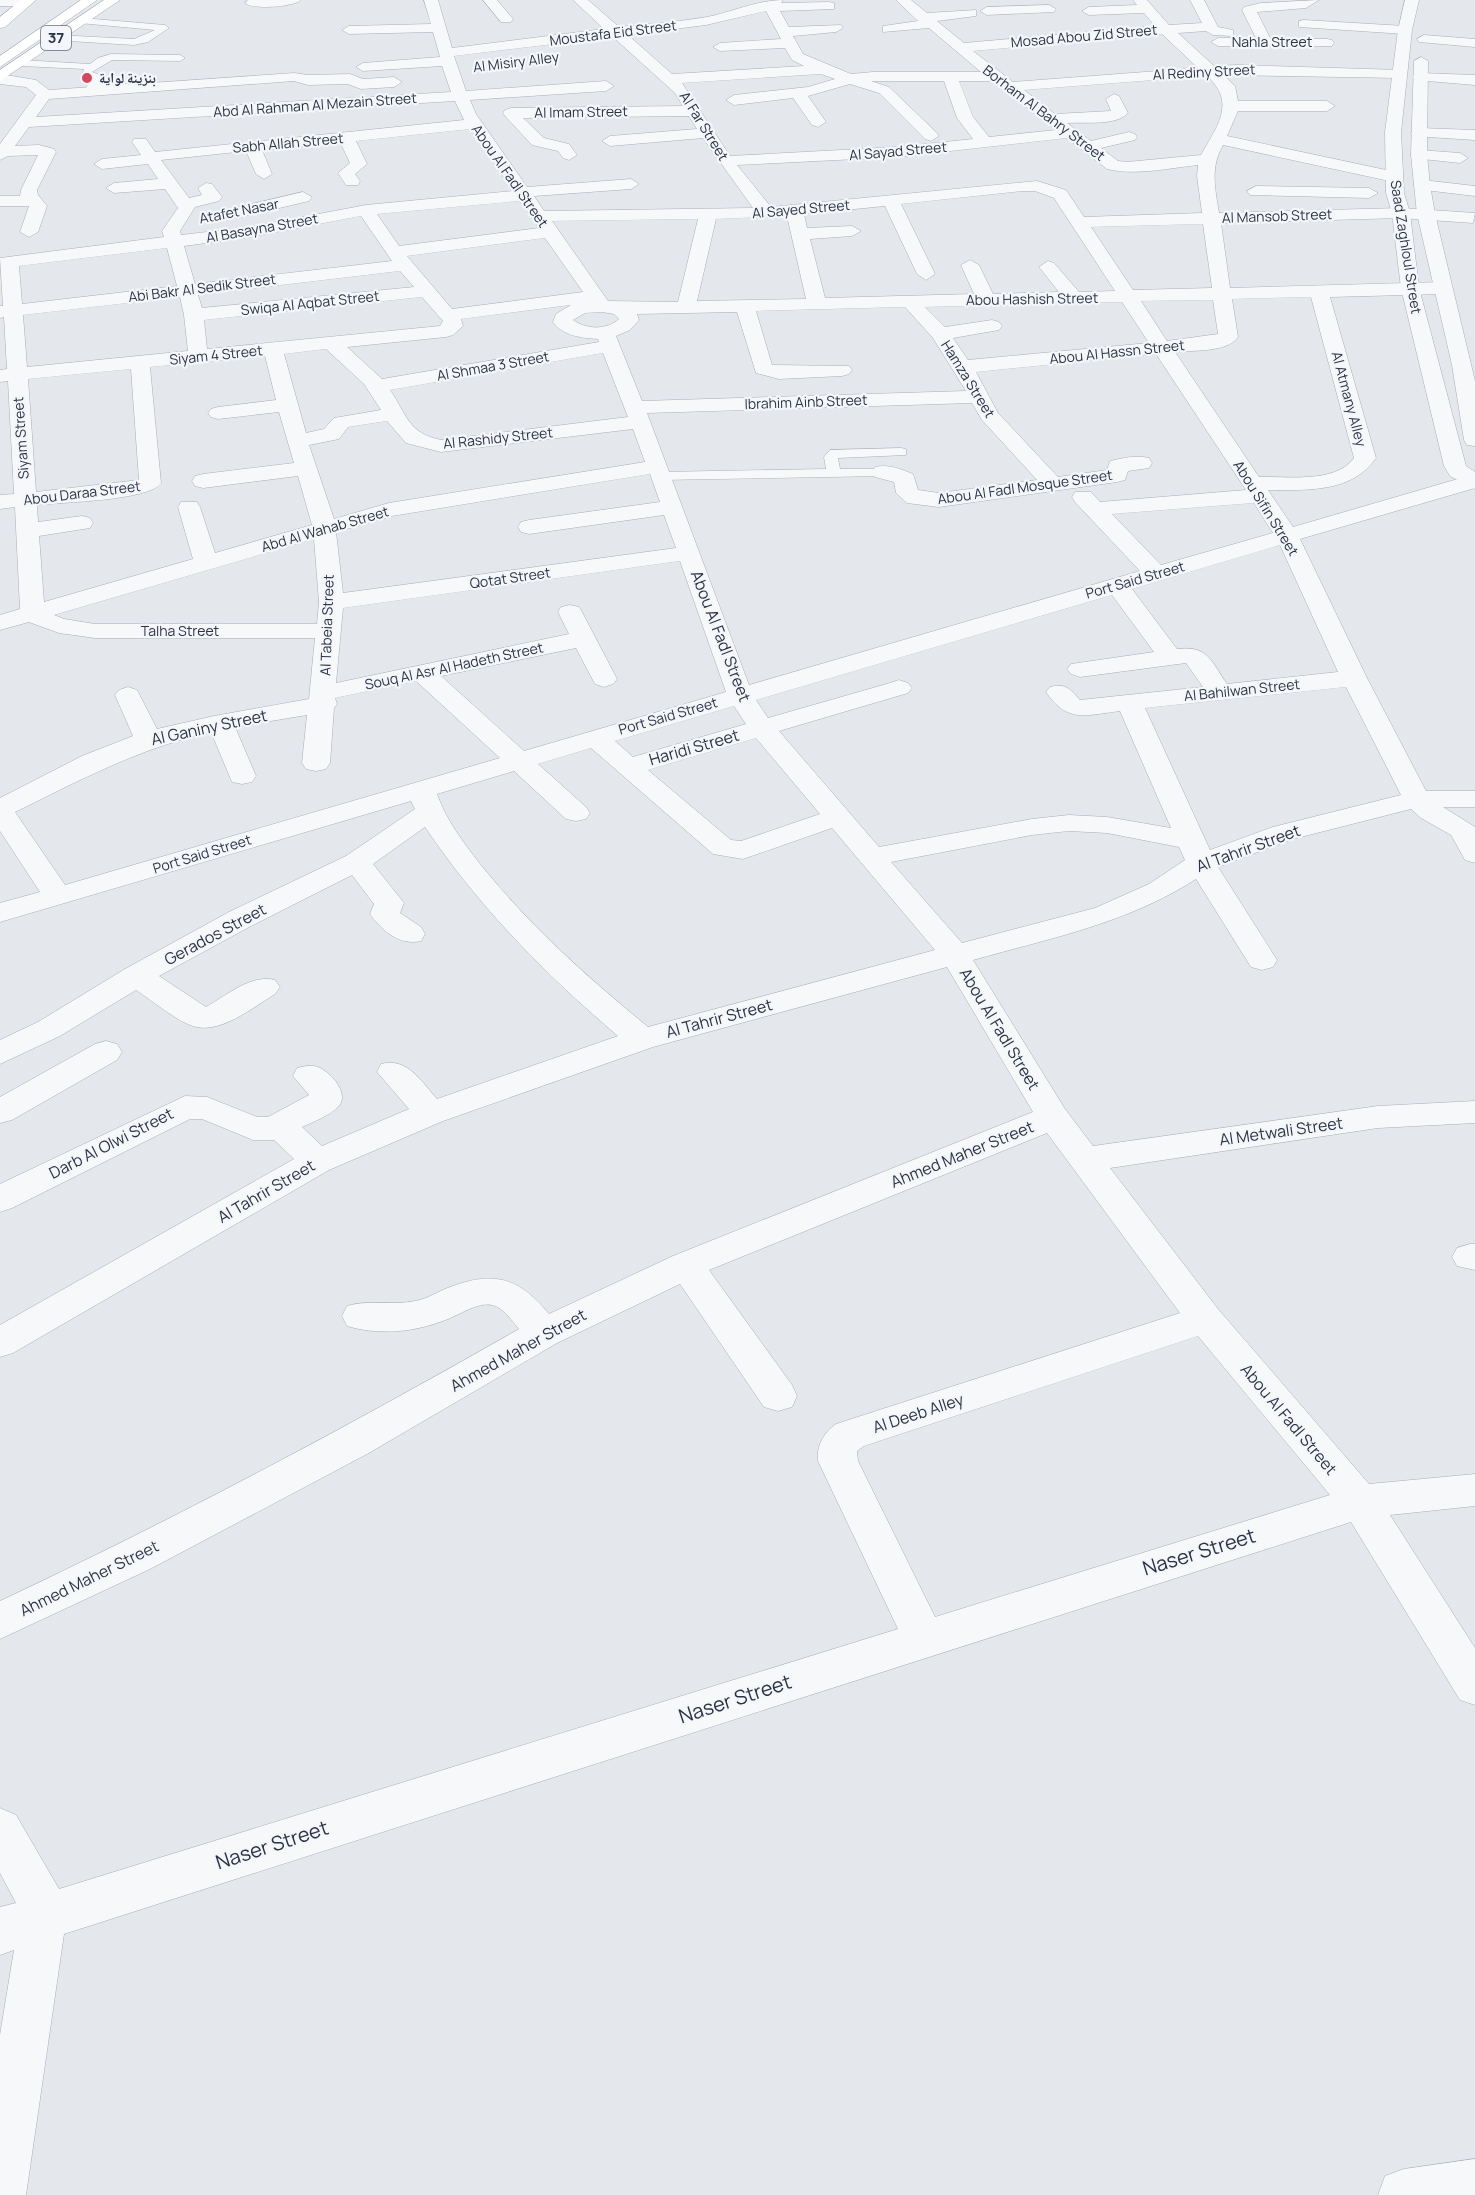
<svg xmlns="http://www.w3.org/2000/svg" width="1475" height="2195" font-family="Manrope,'Noto Naskh Arabic',sans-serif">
	<rect width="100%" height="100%" fill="#e4e7ec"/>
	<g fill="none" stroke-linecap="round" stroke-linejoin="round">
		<defs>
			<path id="service" d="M 82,18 L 165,25 L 169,28 L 148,42 L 134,45 L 53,40 L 53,36 L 56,35 L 134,39 L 155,30 L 79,23 L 78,21 Z
				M 111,54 L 180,55 L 185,58 L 180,61 L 112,60 L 92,72 L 105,77 L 99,84 L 128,84 L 128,88 L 125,89 L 88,89 L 86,87 L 94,78 L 82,75 L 84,69 L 21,66 L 16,63 L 21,60 L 90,64 L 98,58 Z
				M 901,448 L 906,449 L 906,455 L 838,458 L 840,469 L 888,469 L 888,475 L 883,476 L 660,480 L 653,476 L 660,472 L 826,469 L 824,457 L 830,450 Z"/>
			<path id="minor" d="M 0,0 L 32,0 L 34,2 L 27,6 L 0,6 Z
				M 248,0 L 301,0 C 294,7 252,10 245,3 Z
				M 424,0 L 438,0 L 452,48 L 604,29 L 573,0 L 588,0 L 619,27 C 648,24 678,22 707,17 C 732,12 758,0 783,0 L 781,3 L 829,2 L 834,3 L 834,9 L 780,11 L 789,27 L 841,25 L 843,28 L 836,32 L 793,36 L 803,54 L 851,74 L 873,72 L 981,72 L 929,28 L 883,32 L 883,26 L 918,21 L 896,0 L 911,0 L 927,13 L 976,10 L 976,16 L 937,21 L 964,43 L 1155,26 L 1144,13 L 1089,15 L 1082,11 L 1089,7 L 1137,5 L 1133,0 L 1147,0 L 1169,25 L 1202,23 L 1190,0 L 1204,0 L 1218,27 L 1233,30 L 1233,36 L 1213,35 L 1206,31 L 1178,33 L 1214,66 L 1237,65 L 1400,70 L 1407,74 L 1400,78 L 1223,75 L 1235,86 L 1238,101 L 1327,101 L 1335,106 L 1327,111 L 1238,111 L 1227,136 L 1400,173 L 1402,177 L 1400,181 L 1394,182 L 1223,145 C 1210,168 1215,188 1219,213 L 1401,208 L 1475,213 L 1473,223 L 1401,218 L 1221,223 L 1230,288 L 1443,282 L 1452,288 L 1443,294 L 1330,297 L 1376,458 C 1352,493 1307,490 1268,490 L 1293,527 L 1475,474 L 1475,488 L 1300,539 L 1367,678 L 1426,791 L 1475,791 L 1475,807 L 1443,807 L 1475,827 L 1475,863 L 1465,860 L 1451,835 L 1421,818 L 1411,809 L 1293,839 L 1218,867 L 1277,960 L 1273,967 L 1262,970 L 1251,967 L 1196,879 C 1128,923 1051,938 973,960 L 1065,1109 L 1093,1146 L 1378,1106 L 1475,1101 L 1475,1123 L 1378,1128 L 1110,1168 L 1218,1309 L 1369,1484 L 1475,1474 L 1475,1506 L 1390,1515 L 1475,1648 L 1475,1705 L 1460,1700 L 1351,1522 L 64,1934 L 26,2195 L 0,2195 L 0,2035 L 14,1950 L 0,1955 L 0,1907 L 16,1903 L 0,1873 L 0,1808 L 16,1815 L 59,1889 L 898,1629 L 818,1461 C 816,1446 824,1432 836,1424 L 1180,1313 L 1047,1133 L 709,1270 L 792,1385 L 797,1396 L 792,1407 L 778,1411 L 764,1407 L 680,1284 L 557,1343 L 367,1454 L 150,1569 L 0,1639 L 0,1601 C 177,1518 349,1426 519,1329 C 512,1321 503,1307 492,1305 C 477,1302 461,1314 448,1319 C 416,1332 380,1336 347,1326 L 342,1316 L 347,1306 C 369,1299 392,1306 415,1301 C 428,1299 440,1290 453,1286 C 497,1270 521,1280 549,1314 L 673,1256 L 1033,1112 L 947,967 L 653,1047 L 443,1121 L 329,1170 L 13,1353 L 0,1357 L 0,1325 L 294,1159 L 274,1140 L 253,1140 L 202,1119 L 190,1119 L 12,1208 L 0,1212 L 0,1184 L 185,1096 L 207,1097 L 257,1117 L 268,1117 L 309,1095 L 293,1076 L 297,1068 C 305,1066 313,1064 320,1068 C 332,1074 349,1093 339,1106 C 331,1115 313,1122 302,1127 L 322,1146 L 409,1109 L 377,1072 L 381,1064 C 407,1057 421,1081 437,1099 L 618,1036 C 545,974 479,907 425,827 L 373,864 L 404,903 L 400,913 L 421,927 L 425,934 L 421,941 C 400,946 382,931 370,914 L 374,904 L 352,875 L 251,926 L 159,976 L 206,1007 C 227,995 251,974 275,980 L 280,987 L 275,994 C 253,1007 218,1037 190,1025 C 171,1017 153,1001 136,990 L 60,1036 L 0,1064 L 0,1040 L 38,1022 L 125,969 L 229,912 L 346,856 L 415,809 L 411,801 L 0,922 L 0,903 L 40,892 L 0,831 L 0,798 L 82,756 L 133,736 L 115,695 L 119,690 L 128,687 L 137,690 L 157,729 L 214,716 L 309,699 L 315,638 L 95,638 L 59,633 L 29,622 L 0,630 L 0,615 L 20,609 L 15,507 L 0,509 L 0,495 L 14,494 L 8,381 L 0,382 L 0,370 L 7,369 L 4,317 L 0,318 L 0,306 L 3,306 L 0,258 L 164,237 L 162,231 L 178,208 L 165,189 L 114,193 L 106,188 L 114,183 L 158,179 L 148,164 L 102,169 L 94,164 L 102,159 L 141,155 L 132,142 L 134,139 L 146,139 L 155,152 L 464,120 L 455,101 L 29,127 L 15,146 L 39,145 L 54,149 L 56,152 L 37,190 L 38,195 L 47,206 L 38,232 L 29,237 L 20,232 L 29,206 L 0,206 L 0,196 L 20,196 L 21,190 L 38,155 L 8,156 L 0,160 L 0,144 L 36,95 L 26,87 L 0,84 L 0,74 L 36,80 L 49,90 L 294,73 L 308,75 L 350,74 L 363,79 L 394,77 L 402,82 L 394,87 L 361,89 L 348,84 L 308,85 L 294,81 L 49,99 L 36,117 L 451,92 L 442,66 L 363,71 L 356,67 L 363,63 L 440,57 L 433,32 L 349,34 L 342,30 L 349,26 L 431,24 ZM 766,11 L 781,39 L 720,43 L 713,47 L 720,51 L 785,48 L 792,60 L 804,66 L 672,74 L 628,35 L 706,25 ZM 1162,34 L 1198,68 L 1013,82 L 973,51 ZM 613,37 L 675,93 L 683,106 L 511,108 L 505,110 L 503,113 L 505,116 L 532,145 L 558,151 L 563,158 L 569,160 L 577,155 L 569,144 L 544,138 L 523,118 L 689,116 L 697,129 L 610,136 L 602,141 L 610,146 L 703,138 L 753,208 L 544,211 L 534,196 L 631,189 L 639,184 L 631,179 L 527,187 L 476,114 L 470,100 L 606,91 L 614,86 L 606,81 L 466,91 L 454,56 ZM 821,74 L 835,79 L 808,87 L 734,95 L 726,100 L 734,105 L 793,98 L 812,125 L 818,127 L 826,122 L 808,96 L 850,84 L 879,93 L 925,139 L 931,141 L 939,136 L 937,133 L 889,87 L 871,81 L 944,81 L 957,118 L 973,139 L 897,147 L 730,156 L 682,83 ZM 1207,76 C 1237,103 1217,126 1201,155 L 1127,162 L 1118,161 L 1101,148 L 1135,140 L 1137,137 L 1135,134 L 1129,132 L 1091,141 L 1067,123 C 1083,122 1117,126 1128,113 L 1119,96 L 1114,94 L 1106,99 L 1111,111 L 1055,114 L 1024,90 ZM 959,81 L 992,81 L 1056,130 L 989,137 L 973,117 ZM 471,129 L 513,191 L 366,205 L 250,227 L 181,235 L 180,231 L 195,207 L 219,201 L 222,197 L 212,184 L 206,183 L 198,188 L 202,195 L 189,198 L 161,160 L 246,151 L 256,174 L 264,179 L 272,174 L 262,150 L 340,142 L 350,163 L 338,173 L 346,185 L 358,185 L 360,181 L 355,174 L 367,164 L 356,141 ZM 1067,138 L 1107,169 C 1136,176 1169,168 1198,165 L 1197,176 L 1202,213 L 1084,217 L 1066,190 L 1037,181 L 771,207 L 737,165 L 897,157 ZM 1022,191 L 1035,191 L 1054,198 L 1115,291 L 1079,292 L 1054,263 L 1048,261 L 1039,267 L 1059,292 L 993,294 L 979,265 L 970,260 L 961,265 L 974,294 L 825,298 L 810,239 L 852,236 L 861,231 L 852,226 L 807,228 L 804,214 L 885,206 L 917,274 L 926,280 L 935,274 L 901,204 ZM 520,201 L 539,228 L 399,246 L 377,214 ZM 361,216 L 392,261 L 195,284 L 184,246 L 250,237 ZM 787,216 L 806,299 L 697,301 L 716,219 ZM 698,219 L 678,302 L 608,301 L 552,221 ZM 1203,224 L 1212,288 L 1133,290 L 1091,227 ZM 545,238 L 583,292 L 452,309 L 407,256 ZM 167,248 L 177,286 L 22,304 L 19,266 ZM 400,271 L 414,287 L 202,308 L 198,295 ZM 180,297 L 184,315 L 188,351 L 27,367 L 23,315 ZM 422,297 L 443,321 L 440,326 L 207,349 L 204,320 ZM 1311,297 L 1354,458 C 1335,484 1287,476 1259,477 L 1175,352 C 1192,350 1227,353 1238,337 L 1232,299 ZM 1213,300 L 1218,334 L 1167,341 L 1141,301 ZM 1122,302 L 1149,343 L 968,360 L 953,338 L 999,330 L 1002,326 L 999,322 L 992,320 L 945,327 L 925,307 ZM 571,305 L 556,314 L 553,322 C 563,336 582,338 598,339 L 599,342 L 382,379 L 347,347 L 446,337 L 453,335 L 463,326 L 461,319 ZM 905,307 L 933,338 L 966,391 L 642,401 L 616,336 L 630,330 L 639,320 L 637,314 L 737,312 L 756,373 L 779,379 L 842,376 L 849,374 L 852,370 L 849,366 L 772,365 L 756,311 ZM 602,312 L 614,314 L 619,319 C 607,330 587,330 573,320 L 585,313 ZM 326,349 L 364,384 L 381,410 L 334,418 L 324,429 L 306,433 L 284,354 ZM 603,353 L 628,417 L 441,440 C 407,433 407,414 390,390 ZM 1156,354 L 1246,490 L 1100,502 L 1091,492 L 1075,492 L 1072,497 L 1075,502 L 1140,571 L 749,685 L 647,413 L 972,403 L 982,420 L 1037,480 L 939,493 L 918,490 L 913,474 C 900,469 889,464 875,467 L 872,472 L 875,477 L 894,482 L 896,493 L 907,503 L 939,507 L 1117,482 L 1125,480 L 1128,471 L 1149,468 L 1152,463 L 1149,458 C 1136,455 1123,458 1110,461 L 1107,470 L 1058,477 L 998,413 L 976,372 ZM 265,356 L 276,400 L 218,407 L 211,409 L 208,413 L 211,417 L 218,419 L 279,412 L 294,463 L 203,474 L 195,476 L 192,481 L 195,486 L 203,488 L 298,476 L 312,525 L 215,553 L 200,507 L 197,502 L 181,502 L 178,507 L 193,559 L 44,602 L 39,536 L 90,528 L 93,523 L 90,518 L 82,516 L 38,522 L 37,505 C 61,502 149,501 161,483 L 150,367 ZM 131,369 L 139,480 L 36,492 L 28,379 ZM 387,421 L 406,443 L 441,452 L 633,429 L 645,462 L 389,503 L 334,519 L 309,445 L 339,439 L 348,427 ZM 650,474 L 660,502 L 529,520 L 521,522 L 518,527 L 521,532 L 529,534 L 664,515 L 676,548 L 343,593 L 336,532 L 392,516 ZM 1254,503 L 1273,533 L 1161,565 L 1112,514 ZM 314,539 L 319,602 L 317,624 L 95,624 L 64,619 L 54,615 ZM 1280,545 L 1338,672 L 1227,684 C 1211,661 1208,645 1177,649 L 1132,589 ZM 680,561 L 726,692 L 524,751 L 441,676 L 576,648 L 595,684 L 604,687 L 613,684 L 617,679 L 582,612 L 579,607 L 570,605 L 561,607 L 558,612 L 569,634 L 336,683 L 343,608 ZM 1112,595 L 1154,652 L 1071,664 L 1067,669 L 1071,674 L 1080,677 L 1186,663 L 1203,687 L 1080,700 C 1070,689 1066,683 1050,687 L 1046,692 C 1068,724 1086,715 1120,711 L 1171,828 L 1107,817 L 1069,815 L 1032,819 L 879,847 L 779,731 L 908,693 L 912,688 L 908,683 L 899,680 L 890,683 L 768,718 L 756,700 ZM 416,681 L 500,758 L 65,885 L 15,812 C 80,780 140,748 211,732 L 232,782 L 242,784 L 252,782 L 256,776 L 235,727 L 307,715 L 302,763 L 306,769 L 316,771 L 326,769 L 330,763 L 334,708 L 337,704 L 335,698 ZM 1346,687 L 1401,795 L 1273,827 L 1210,850 L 1145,708 ZM 734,706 L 746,724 L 633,757 L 615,741 ZM 756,738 L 820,814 L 741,841 L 731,840 L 648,770 ZM 591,748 L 713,854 L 743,859 L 832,828 L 935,950 L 648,1027 C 587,977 529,925 480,864 C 463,842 446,820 437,794 L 514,771 L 566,819 L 576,821 L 586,819 L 590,813 L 586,807 L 538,764 ZM 1069,831 L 1107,833 L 1179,847 L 1185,860 L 1149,884 L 1095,908 L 962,943 L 891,862 L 1032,835 ZM 1198,1336 L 1330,1495 L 935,1617 L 858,1461 L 857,1451 L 864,1446 Z
				M 483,0 L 497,0 L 513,19 L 511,22 L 501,22 Z
				M 1319,0 L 1306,8 L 1257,12 L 1270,38 L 1327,39 L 1332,40 L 1334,43 L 1332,46 L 1218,46 L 1211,42 L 1218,38 L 1256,38 L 1242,10 L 1244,7 L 1261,3 Z
				M 1049,5 L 1056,9 L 1054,12 L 987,15 L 980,11 L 987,7 Z
				M 1304,20 L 1405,26 L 1412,30 L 1405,34 L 1299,27 L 1299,21 Z
				M 1424,35 L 1475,39 L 1475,47 L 1419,42 L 1417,39 Z
				M 1420,73 L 1475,75 L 1475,85 L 1415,80 L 1413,77 L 1415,74 Z
				M 1419,128 L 1475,130 L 1475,140 L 1413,136 L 1411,133 Z
				M 1419,150 L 1460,153 L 1468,158 L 1460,163 L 1413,158 L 1411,155 Z
				M 1422,180 L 1475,186 L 1475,196 L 1416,189 L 1414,185 L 1416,181 Z
				M 1256,186 L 1369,188 L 1378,193 L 1369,198 L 1250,195 L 1247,191 Z
				M 303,192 L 312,197 L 309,201 L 241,217 L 232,212 L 235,208 Z
				M 106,1041 L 117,1044 L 122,1052 L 117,1060 L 12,1120 L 0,1123 L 0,1097 L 95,1044 Z
				M 1470,1244 L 1475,1244 L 1475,1270 L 1457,1266 L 1452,1257 L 1457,1248 Z
				M 1475,2159 L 1475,2195 L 1378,2195 L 1385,2176 L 1404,2169 Z"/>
			<path id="tertiary" d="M 1405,0 L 1419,0 L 1412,30 L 1401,132 L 1404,193 L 1410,213 L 1419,288 L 1466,466 L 1475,472 L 1475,489 L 1450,476 L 1444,466 L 1401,288 L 1392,213 L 1386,193 L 1385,132 L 1398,30 Z
				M 1421,57 L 1428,61 L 1427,155 L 1430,185 L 1435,214 L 1475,381 L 1475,446 L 1467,445 L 1464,440 L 1452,365 L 1417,214 L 1411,155 L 1414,61 Z"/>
			<path id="secondary" d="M 81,0 L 97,0 L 0,67 L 0,56 Z"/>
			<path id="primary" d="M 21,0 L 36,0 L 5,27 L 0,28 L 0,17 Z
				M 104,0 L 120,0 L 0,81 L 0,70 Z"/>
		</defs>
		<use href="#service" stroke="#a9aeb7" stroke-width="1"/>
		<use href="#minor" stroke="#a9aeb7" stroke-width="1"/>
		<use href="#tertiary" stroke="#a9aeb7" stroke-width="1"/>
		<use href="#secondary" stroke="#a9aeb7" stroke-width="1"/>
		<use href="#primary" stroke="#a3abb8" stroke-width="1"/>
		<use href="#service" fill="#f7f8fa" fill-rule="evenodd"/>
		<use href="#minor" fill="#f7f8fa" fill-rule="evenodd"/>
		<use href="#tertiary" fill="#f7f8fa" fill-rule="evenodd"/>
		<use href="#secondary" fill="#fff" fill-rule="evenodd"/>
		<use href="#primary" fill="#fff" fill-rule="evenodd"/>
	</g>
	<circle fill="#d1495b" stroke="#f4f6f9" stroke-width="2" cx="87" cy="78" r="6"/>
	<g text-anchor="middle" stroke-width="4.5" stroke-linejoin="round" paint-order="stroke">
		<g font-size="14" fill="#2b3445" stroke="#f4f6f9">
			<text transform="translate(613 33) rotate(-7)" y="5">Moustafa Eid Street</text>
			<text transform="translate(1084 36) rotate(-5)" y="5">Mosad Abou Zid Street</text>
			<text x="1272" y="47">Nahla Street</text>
			<text transform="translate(516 62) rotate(-7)" y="5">Al Misiry Alley</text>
			<text transform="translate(1204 72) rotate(-3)" y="5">Al Rediny Street</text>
			<text transform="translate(315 105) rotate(-4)" y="5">Abd Al Rahman Al Mezain Street</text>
			<text transform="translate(581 112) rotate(-1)" y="5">Al Imam Street</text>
			<text transform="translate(1044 113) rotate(37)" y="5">Borham Al Bahry Street</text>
			<text transform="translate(704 126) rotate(58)" y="5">Al Far Street</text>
			<text transform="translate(288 143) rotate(-5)" y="5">Sabh Allah Street</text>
			<text transform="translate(898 151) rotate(-5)" y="5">Al Sayad Street</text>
			<text transform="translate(510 176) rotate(55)" y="5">Abou Al Fadl Street</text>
			<text transform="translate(801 209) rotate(-5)" y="5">Al Sayed Street</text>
			<text transform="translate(239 211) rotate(-11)" y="5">Atafet Nasar</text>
			<text transform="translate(1277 216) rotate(-2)" y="5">Al Mansob Street</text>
			<text transform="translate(262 228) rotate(-10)" y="5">Al Basayna Street</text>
			<text transform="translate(1406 247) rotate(81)" y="5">Saad Zaghloul Street</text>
			<text transform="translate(202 288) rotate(-7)" y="5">Abi Bakr Al Sedik Street</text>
			<text transform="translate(1032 299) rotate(-1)" y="5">Abou Hashish Street</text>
			<text transform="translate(310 303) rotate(-6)" y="5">Swiqa Al Aqbat Street</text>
			<text transform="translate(1117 352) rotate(-6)" y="5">Abou Al Hassn Street</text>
			<text transform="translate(216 355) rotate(-6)" y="5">Siyam 4 Street</text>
			<text transform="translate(493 366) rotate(-10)" y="5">Al Shmaa 3 Street</text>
			<text transform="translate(968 379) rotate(58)" y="5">Hamza Street</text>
			<text transform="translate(1349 399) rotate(75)" y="5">Al Atmany Alley</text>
			<text transform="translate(806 402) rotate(-2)" y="5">Ibrahim Ainb Street</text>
			<text transform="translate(21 438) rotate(-94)" y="5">Siyam Street</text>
			<text transform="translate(498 438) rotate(-6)" y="5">Al Rashidy Street</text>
			<text transform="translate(1025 487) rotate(-8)" y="5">Abou Al Fadl Mosque Street</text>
			<text transform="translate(82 493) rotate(-7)" y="5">Abou Daraa Street</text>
			<text transform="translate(1266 508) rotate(58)" y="5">Abou Sifin Street</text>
			<text transform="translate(325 529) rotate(-16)" y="5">Abd Al Wahab Street</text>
			<text transform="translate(510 578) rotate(-8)" y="5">Qotat Street</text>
			<text transform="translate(1135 580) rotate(-16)" y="5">Port Said Street</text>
			<text transform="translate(327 625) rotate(-88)" y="5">Al Tabeia Street</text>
			<text x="180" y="636">Talha Street</text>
			<text transform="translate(454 666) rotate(-12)" y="5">Souq Al Asr Al Hadeth Street</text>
			<text transform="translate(1242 690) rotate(-6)" y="5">Al Bahilwan Street</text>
			<text transform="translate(668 716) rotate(-16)" y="5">Port Said Street</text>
			<text transform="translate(202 854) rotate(-17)" y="5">Port Said Street</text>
		</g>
		<g font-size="14" font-weight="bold" fill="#2b3445" stroke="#f4f6f9" text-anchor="start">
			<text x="99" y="83">بنزينة لواية</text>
		</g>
		<rect fill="#f4f6f9" stroke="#676e7b" stroke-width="1.5" x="41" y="26" width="30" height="24" rx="4.5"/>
		<g font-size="15" font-weight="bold" fill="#2b3445">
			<text x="56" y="43">37</text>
		</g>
		<g font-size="16" fill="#2b3445" stroke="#f4f6f9">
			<text transform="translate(721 636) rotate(69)" y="6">Abou Al Fadl Street</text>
			<text transform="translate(209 727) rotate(-12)" y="6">Al Ganiny Street</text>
			<text transform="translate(694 747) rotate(-16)" y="6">Haridi Street</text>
			<text transform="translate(1248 848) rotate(-20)" y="6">Al Tahrir Street</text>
			<text transform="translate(215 934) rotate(-28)" y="6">Gerados Street</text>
			<text transform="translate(719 1018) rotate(-15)" y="6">Al Tahrir Street</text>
			<text transform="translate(1000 1029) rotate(59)" y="6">Abou Al Fadl Street</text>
			<text transform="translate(1281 1131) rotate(-8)" y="6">Al Metwali Street</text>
			<text transform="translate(111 1143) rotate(-27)" y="6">Darb Al Olwi Street</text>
			<text transform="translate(962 1154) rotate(-22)" y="6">Ahmed Maher Street</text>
			<text transform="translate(266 1191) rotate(-30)" y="6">Al Tahrir Street</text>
			<text transform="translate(518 1350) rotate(-29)" y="6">Ahmed Maher Street</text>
			<text transform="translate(918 1413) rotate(-18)" y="6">Al Deeb Alley</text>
			<text transform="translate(1289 1419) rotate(50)" y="6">Abou Al Fadl Street</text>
			<text transform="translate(89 1578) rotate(-26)" y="6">Ahmed Maher Street</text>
		</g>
		<g font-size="20" fill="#2b3445" stroke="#f4f6f9">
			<text transform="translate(1199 1552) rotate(-17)" y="7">Naser Street</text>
			<text transform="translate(735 1699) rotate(-18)" y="7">Naser Street</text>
			<text transform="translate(272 1845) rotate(-18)" y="7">Naser Street</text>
		</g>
	</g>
</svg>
